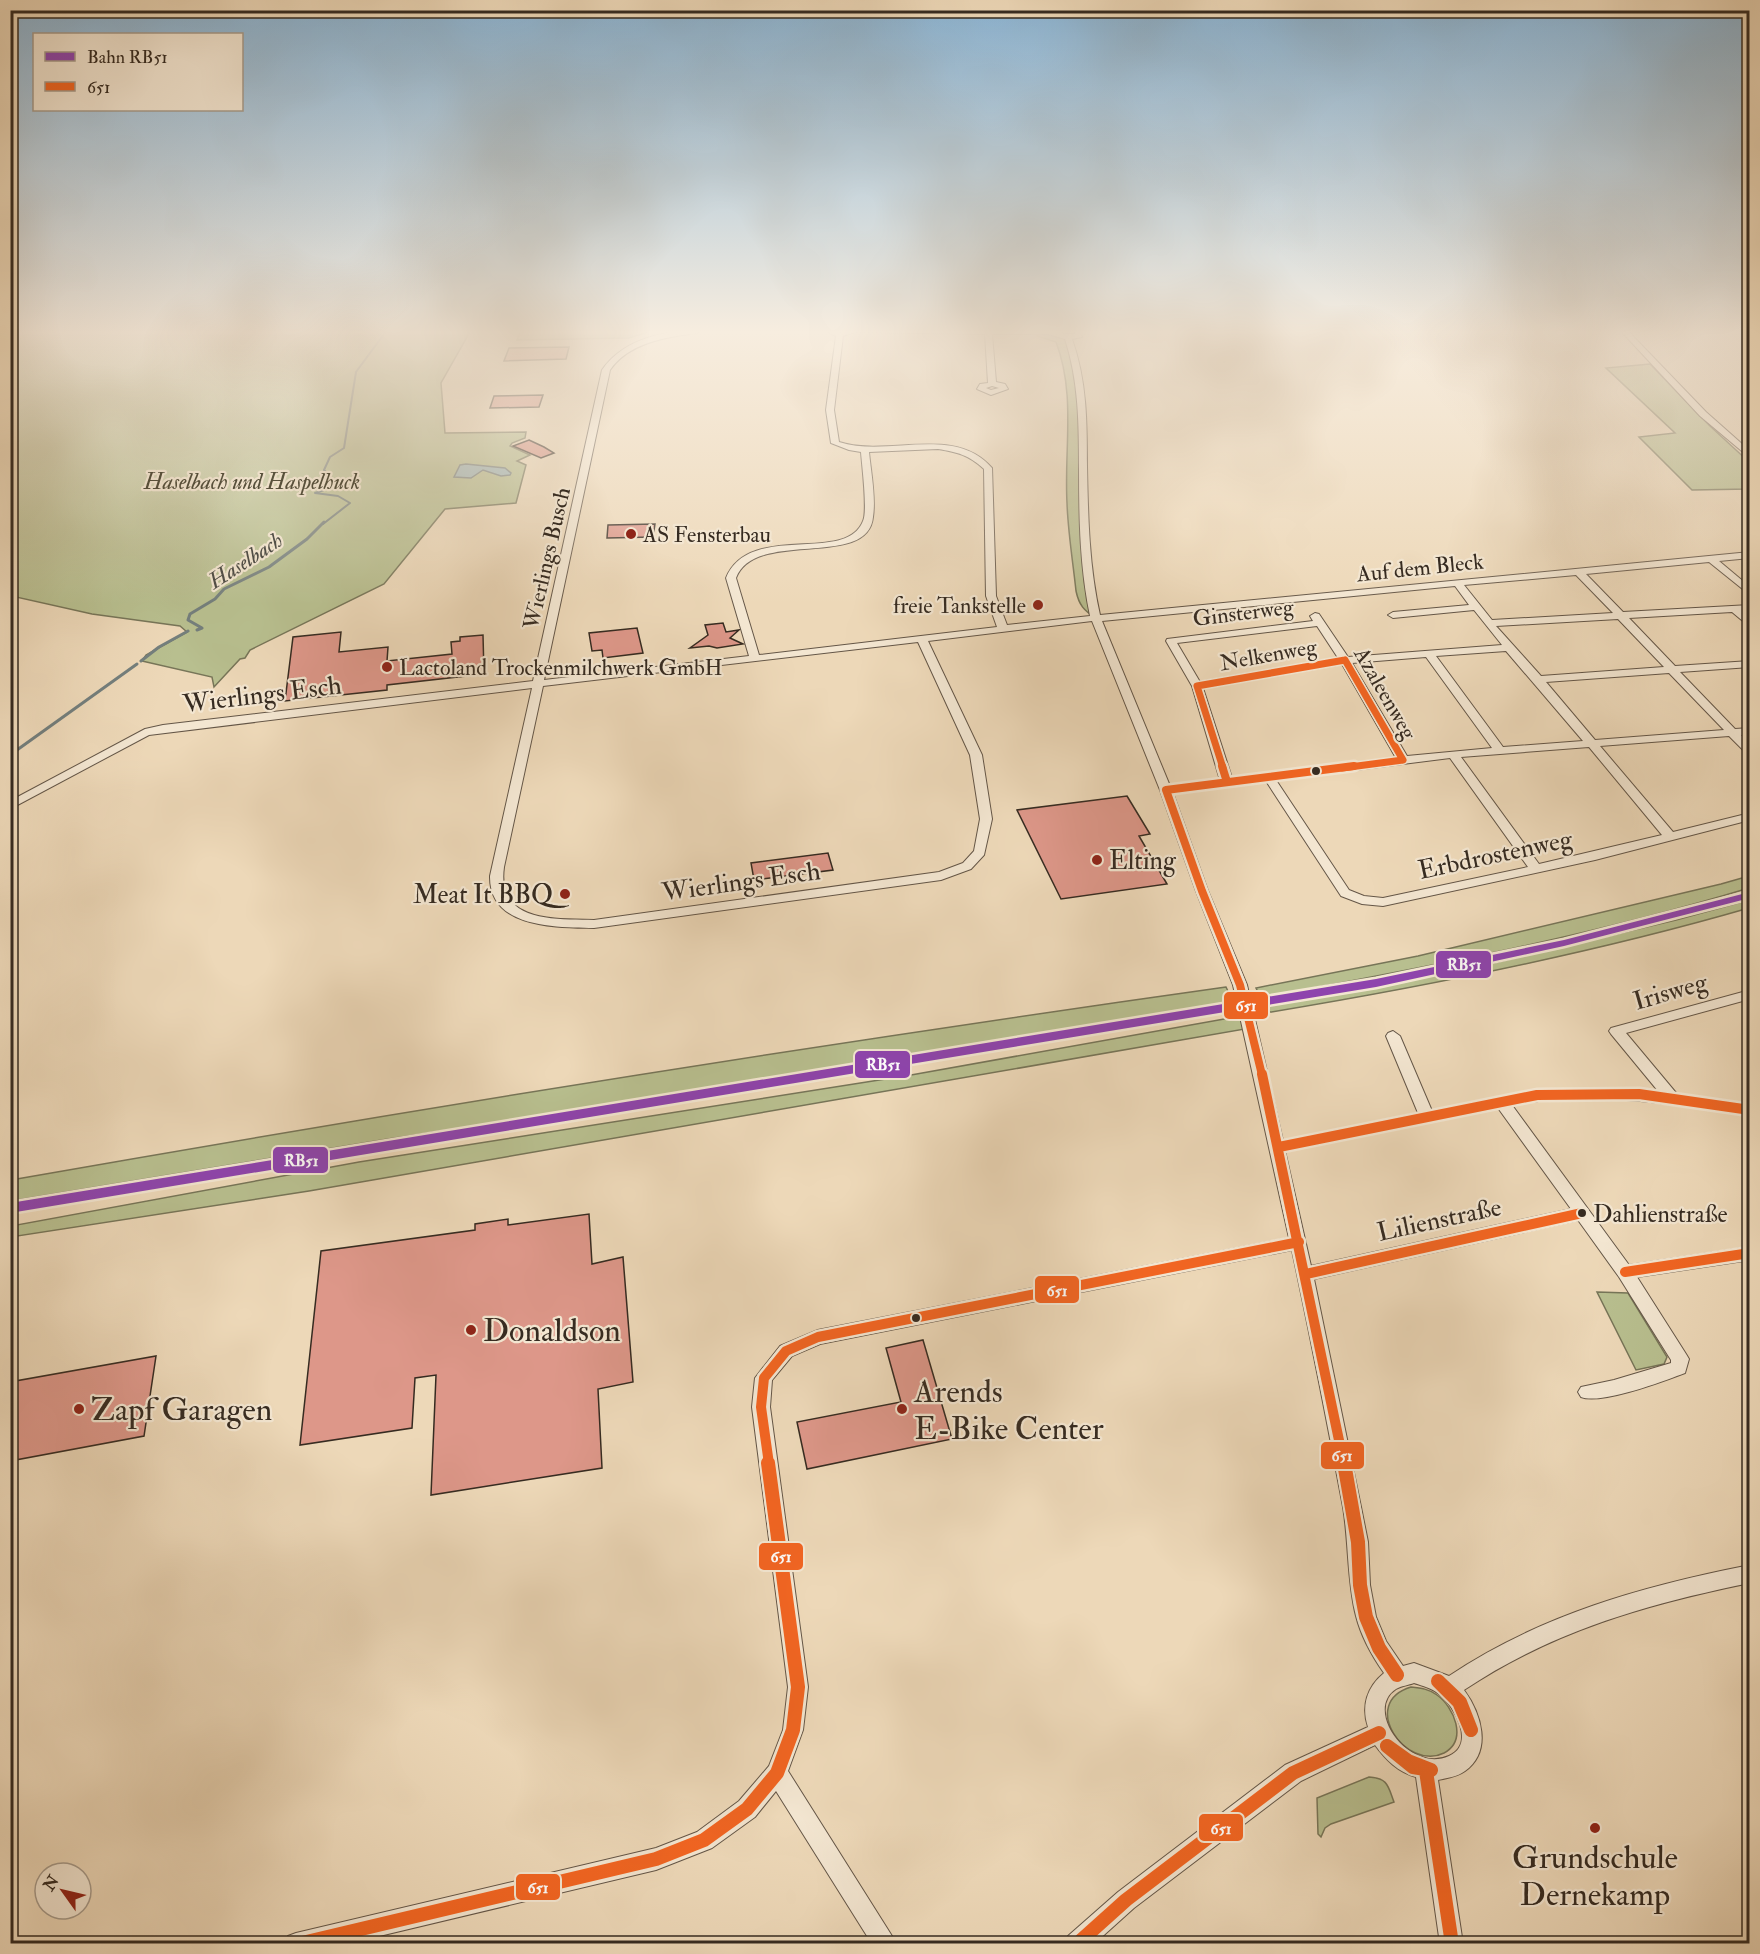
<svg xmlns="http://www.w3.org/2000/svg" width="1760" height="1954" font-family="'IM FELL Double Pica',serif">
	<rect width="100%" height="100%" fill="#edd8b8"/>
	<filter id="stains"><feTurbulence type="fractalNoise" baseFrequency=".00333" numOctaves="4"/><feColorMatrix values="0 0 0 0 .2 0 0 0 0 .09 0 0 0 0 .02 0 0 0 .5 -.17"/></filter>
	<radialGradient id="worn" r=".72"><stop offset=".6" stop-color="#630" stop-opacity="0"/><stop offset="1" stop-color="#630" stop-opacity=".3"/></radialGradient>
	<path fill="#b8bf8f" stroke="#777558" stroke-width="1.5" d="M 11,330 L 471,330 L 441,383 L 445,433 L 526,432 L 525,438 L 512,443 L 510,446 L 530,455 L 517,461 L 526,465 L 516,503 L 445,509 L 384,584 L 250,650 L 245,658 L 240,659 L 214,687 L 212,677 L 142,661 L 146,655 L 187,632 L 180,626 L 92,614 L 12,596 L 11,598 Z
		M 521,330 L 640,330 L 648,332 L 629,338 L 517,340 Z
		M 1036,332 L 1052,333 L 1068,338 L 1082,393 L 1083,482 L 1096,618 C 1084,611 1079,605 1076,591 C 1073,562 1068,533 1067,503 C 1064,449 1076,394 1056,342 L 1037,336 Z
		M 1650,364 L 1710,426 L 1749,462 L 1749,489 L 1692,490 L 1639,437 L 1675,433 L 1606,368 Z
		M 1749,876 L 1749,888 C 1589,937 1425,967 1261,998 L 1256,988 L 1418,956 L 1721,884 Z
		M 1749,900 L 1749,908 C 1590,954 1429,986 1265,1013 L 1262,1006 L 1480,966 L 1676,920 Z
		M 1226,987 L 1233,1002 L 645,1101 L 388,1139 L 11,1201 L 11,1180 C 414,1109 820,1044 1226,987 Z
		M 1241,1016 L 1245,1029 L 309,1191 L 11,1237 L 11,1226 L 359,1162 L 911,1075 Z
		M 1597,1292 L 1628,1293 L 1667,1357 L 1664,1364 L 1636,1370 Z
		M 1411,1687 C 1421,1688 1429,1689 1437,1695 C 1454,1707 1468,1740 1444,1753 C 1406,1772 1358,1703 1411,1687 Z
		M 1369,1777 C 1388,1778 1388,1786 1394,1802 L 1331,1824 L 1325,1828 L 1321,1837 L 1318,1834 L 1317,1798 Z"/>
	<path fill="#9eb7ba" stroke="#747f7d" stroke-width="1.5" d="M 466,464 L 505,468 L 511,473 L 510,475 L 501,476 L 483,470 L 471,478 L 454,477 L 460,465 Z"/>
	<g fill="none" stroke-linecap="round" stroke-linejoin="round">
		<path stroke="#747f7d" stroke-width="2" d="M 323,524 L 350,503 L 338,496 L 315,493 L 324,490 L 315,484 L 327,473 L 324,470 L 330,457 L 344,448 L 356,372 L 387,330"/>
		<path stroke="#747f7d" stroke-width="3" d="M 197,630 L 202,628 L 188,620 L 190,614 L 215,599 L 224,589 L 269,567 L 307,539 L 324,522
			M 141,661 L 159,647 L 188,631
			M 10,755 L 137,664"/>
	</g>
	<path fill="#dd9789" stroke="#362b21" stroke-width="1.5" d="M 569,347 L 566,359 L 504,361 L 509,348 Z
		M 543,395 L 539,407 L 490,408 L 494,396 Z
		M 529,440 L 544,447 L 554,453 L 541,458 L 513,446 Z
		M 655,524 L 653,537 L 607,538 L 608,525 Z
		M 723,623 L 726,632 L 739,630 L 730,638 L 743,644 L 717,648 L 709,646 L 690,648 L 708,635 L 705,625 Z
		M 637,628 L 643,653 L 603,658 L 602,650 L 592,651 L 589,633 Z
		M 341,632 L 339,652 L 388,647 L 387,661 L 452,654 L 451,642 L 460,641 L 460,637 L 483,635 L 484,674 L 387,685 L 387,690 L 285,701 L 293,637 Z
		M 1127,796 L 1150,834 L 1139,836 L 1167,884 L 1061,899 L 1017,810 Z
		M 828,853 L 833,870 L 754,880 L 751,863 Z
		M 589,1214 L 592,1264 L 623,1257 L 633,1382 L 598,1389 L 602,1468 L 431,1495 L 436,1375 L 415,1378 L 412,1428 L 300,1445 L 321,1251 L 475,1230 L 475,1224 L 508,1219 L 508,1225 Z
		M 923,1340 L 952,1439 L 807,1469 L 797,1422 L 901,1402 L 886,1348 Z
		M 156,1356 L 144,1436 L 10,1461 L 10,1382 Z"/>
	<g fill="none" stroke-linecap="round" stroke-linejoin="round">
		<defs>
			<path id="minor" d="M 705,330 C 697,334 686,334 677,336 C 652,340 625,348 610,370 L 544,680 L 749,656 L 726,578 C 749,521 846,565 863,521 C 868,511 862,466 861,452 L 849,450 L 831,443 L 826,410 L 836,336 L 824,330 L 840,333 L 847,330 L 1053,330 L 1065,334 L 1075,334 L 1074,330 L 1081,330 L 1082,337 L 1072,339 C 1087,381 1087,423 1087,467 C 1088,517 1089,566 1100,615 L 1750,552 L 1750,558 L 1719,561 L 1750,587 L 1750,595 L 1709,562 L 1586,574 L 1623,612 L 1750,605 L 1750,611 L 1742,611 L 1750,618 L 1750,627 L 1732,612 L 1629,618 L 1675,666 L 1750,661 L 1750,667 L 1680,672 L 1735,729 L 1750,728 L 1750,734 L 1741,735 L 1750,744 L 1750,754 L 1746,753 L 1729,736 L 1600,746 L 1673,832 L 1750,813 L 1750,820 L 1595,860 L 1383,906 L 1362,904 L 1341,896 L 1266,781 L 1173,793 L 1208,891 L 1247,985 L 1283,1141 L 1418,1113 L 1386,1036 L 1388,1033 L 1393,1031 L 1400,1036 L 1432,1111 L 1537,1090 L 1639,1089 L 1658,1091 L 1611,1034 L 1609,1031 L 1611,1028 L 1750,990 L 1750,999 L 1626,1033 L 1677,1094 L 1750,1105 L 1750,1115 C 1671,1104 1590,1090 1512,1105 L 1629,1265 L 1750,1247 L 1750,1260 L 1637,1277 L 1686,1354 L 1689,1359 L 1685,1373 C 1664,1381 1601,1405 1581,1397 L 1578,1392 L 1581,1387 L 1614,1380 L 1671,1363 L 1671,1360 L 1619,1277 L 1578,1220 L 1314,1279 L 1361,1507 L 1368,1542 L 1370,1585 L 1376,1617 L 1386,1641 L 1403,1666 L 1414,1663 L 1449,1676 C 1540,1615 1643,1586 1750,1565 L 1750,1583 C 1647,1604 1552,1631 1464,1690 C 1481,1713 1493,1751 1465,1771 C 1457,1777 1447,1778 1438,1780 L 1463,1944 L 1440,1944 L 1416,1777 C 1398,1772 1386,1760 1375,1745 L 1301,1781 L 1134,1908 L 1094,1944 L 1065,1944 L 1068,1936 L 1118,1892 L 1285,1765 L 1368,1727 C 1361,1706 1367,1687 1384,1673 C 1372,1656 1361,1636 1356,1616 C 1347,1582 1349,1543 1343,1507 C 1327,1421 1310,1335 1292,1250 L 820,1344 L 792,1356 L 772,1380 L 770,1407 L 808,1687 L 803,1730 L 788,1771 L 897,1944 L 872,1944 L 776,1791 L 755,1817 L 712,1848 L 656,1870 L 346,1944 L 285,1944 L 288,1936 L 296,1933 L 656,1848 L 697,1832 L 739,1801 L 769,1766 L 783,1730 L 788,1687 L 752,1407 L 755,1378 L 780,1346 L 818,1330 L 1289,1238 L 1233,985 L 1196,891 L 1160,790 L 1092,621 L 928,641 L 982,755 L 992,819 L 984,855 L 971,869 L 941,880 L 594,928 C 558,927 489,929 490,876 L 532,688 L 149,735 L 10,809 L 10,801 L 145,729 L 163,725 L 533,681 L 602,370 C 625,337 668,330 705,330 ZM 855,332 L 985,334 L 988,383 L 980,384 L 977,389 L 991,395 L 1008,389 L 1005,384 L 996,382 L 992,334 L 1048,334 L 1065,339 C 1079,382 1079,425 1079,470 C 1079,519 1080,568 1090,616 L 1007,625 L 996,596 L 992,468 C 954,424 888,458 839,442 L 834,410 L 843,336 ZM 992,386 L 999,388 L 991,390 L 986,388 ZM 938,449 C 957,452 969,455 984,469 L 986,596 L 997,627 L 759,655 L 736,578 C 755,528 868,570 873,517 C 876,497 871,473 869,452 ZM 1576,575 L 1613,613 L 1492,620 L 1464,585 ZM 1455,586 L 1469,605 L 1393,612 L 1388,615 L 1393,618 L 1474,610 L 1502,645 L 1348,657 L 1319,614 L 1315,613 L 1310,616 L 1313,621 L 1167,639 L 1166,641 L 1192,686 L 1220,780 L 1170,786 L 1102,621 ZM 1618,619 L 1664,667 L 1541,676 L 1496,626 ZM 1317,626 L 1338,658 L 1200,682 L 1177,643 ZM 918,642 L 970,755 L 980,819 L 974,851 L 963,863 L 939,872 L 594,920 C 555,919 496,923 504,867 L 543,686 ZM 1506,651 L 1583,741 L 1503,747 L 1436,656 ZM 1426,657 L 1492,748 L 1407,756 L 1352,663 ZM 1342,664 L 1396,758 L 1232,778 L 1203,688 ZM 1669,673 L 1724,730 L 1595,740 L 1546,682 ZM 1589,747 L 1662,835 L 1539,864 L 1461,757 ZM 1450,758 L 1528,867 L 1383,898 L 1364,896 L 1349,890 L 1276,780 ZM 1498,1108 L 1571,1209 L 1311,1266 L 1285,1151 ZM 1414,1683 C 1423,1686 1432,1688 1439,1694 C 1455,1706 1476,1744 1449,1756 C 1409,1774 1363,1710 1396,1689 C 1401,1686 1409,1685 1414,1683 Z
				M 1620,330 L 1627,330 L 1706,412 L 1750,451 L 1750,458 L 1700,416 Z"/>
		</defs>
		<use href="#minor" stroke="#645647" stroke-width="2"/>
		<use href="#minor" fill="#f3e6d1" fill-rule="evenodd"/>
		<defs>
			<path id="bus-1-far3" d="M 1345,660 L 1403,760
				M 1197,686 L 1345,660
				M 1197,686 L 1223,768
				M 1342,768 L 1403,760"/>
			<path id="bus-1-far2" d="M 1222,766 L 1227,782
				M 1166,790 L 1202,891 L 1240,985 L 1262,1075
				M 1166,790 L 1354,766"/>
			<path id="bus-1-far1" d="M 1262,1074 L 1344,1464
				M 1279,1147 L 1537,1095 L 1639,1094 L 1750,1110
				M 1625,1272 L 1750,1253
				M 1306,1274 L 1582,1213
				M 769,1464 L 761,1407 L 764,1378 L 786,1351 L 818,1337 L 1299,1242"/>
			<path id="bus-1" d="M 1344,1463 L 1358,1542 L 1360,1585 L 1366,1617 L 1379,1648 L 1397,1675
				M 1438,1681 L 1460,1702 L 1471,1730
				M 1438,1681 L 1459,1702 L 1471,1730
				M 1387,1746 L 1408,1761 L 1431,1770
				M 1387,1746 L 1413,1767 L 1431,1770
				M 1426,1771 L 1452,1944
				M 298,1944 L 656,1859 L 704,1840 L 747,1809 L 777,1773 L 793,1730 L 798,1687 L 768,1463
				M 1077,1944 L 1126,1900 L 1293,1773 L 1379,1733"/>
		</defs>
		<use href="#bus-1-far3" stroke="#f3e6d1" stroke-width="10"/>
		<use href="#bus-1-far2" stroke="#f3e6d1" stroke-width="13"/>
		<use href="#bus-1-far1" stroke="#f3e6d1" stroke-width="15"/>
		<use href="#bus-1" stroke="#f3e6d1" stroke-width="18"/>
		<use href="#bus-1-far3" stroke="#f26522" stroke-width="7"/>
		<use href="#bus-1-far2" stroke="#f26522" stroke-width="8"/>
		<use href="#bus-1-far1" stroke="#f26522" stroke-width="10"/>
		<use href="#bus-1" stroke="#f26522" stroke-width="14"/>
		<defs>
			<path id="rail-1" d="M 1750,892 L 1750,898 L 1564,946 L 1376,987 L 10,1213 L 10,1203 L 1376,979 L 1564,940 Z"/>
		</defs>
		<use href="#rail-1" stroke="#f3e6d1" stroke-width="5"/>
		<use href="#rail-1" fill="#8e44ad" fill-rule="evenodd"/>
	</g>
	<linearGradient id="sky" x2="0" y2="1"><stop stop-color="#8ab5d6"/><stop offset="0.55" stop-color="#f7eddf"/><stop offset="1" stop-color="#f7eddf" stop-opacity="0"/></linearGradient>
	<rect width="1760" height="604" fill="url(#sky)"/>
	<g fill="#8f2418" stroke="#f3e6d1" stroke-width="2">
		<circle cx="631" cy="534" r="6"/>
		<circle cx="1038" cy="605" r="6"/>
		<circle cx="387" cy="667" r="6"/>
		<circle cx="1097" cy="860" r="6"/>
		<circle cx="565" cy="894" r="6"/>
		<circle cx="471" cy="1330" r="6"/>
		<circle cx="79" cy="1409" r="6"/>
		<circle cx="902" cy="1409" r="6"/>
		<circle cx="1595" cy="1828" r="6"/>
	</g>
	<g fill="#362b21" stroke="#f3e6d1" stroke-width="2">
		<circle cx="1316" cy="771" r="5"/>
		<circle cx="1582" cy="1213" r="5"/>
		<circle cx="916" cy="1318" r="5"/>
	</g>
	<g text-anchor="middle" stroke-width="4.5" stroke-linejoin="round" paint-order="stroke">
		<g font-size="22" font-style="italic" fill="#56503c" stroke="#f3e6d1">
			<text x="252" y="489">Haselbach und Haspelhuck</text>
		</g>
		<g font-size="22" fill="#362b21" stroke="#f3e6d1" text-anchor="start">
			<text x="643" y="542">AS Fensterbau</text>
			<text x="1026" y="613" text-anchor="end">freie Tankstelle</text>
			<text x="399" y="675">Lactoland Trockenmilchwerk GmbH</text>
		</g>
		<g font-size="22" fill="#362b21" stroke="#f3e6d1">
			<text transform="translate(546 558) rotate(-77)" y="8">Wierlings Busch</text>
			<text transform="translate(1420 567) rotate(-6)" y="8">Auf dem Bleck</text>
			<text transform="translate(1243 612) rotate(-7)" y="8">Ginsterweg</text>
			<text transform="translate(1268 654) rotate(-10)" y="8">Nelkenweg</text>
			<text transform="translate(1386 693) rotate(60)" y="8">Azaleenweg</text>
		</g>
		<g font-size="22" font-style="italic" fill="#504e47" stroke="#f3e6d1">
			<text transform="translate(245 560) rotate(-33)" y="8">Haselbach</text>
		</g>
		<g font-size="24" fill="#362b21" stroke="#f3e6d1" text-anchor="start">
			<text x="1593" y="1222">Dahlienstraße</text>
		</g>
		<g font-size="26" fill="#362b21" stroke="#f3e6d1">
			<text transform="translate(262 694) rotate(-7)" y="9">Wierlings Esch</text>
			<text transform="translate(1495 854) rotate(-12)" y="9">Erbdrostenweg</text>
			<text transform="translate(741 881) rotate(-8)" y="9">Wierlings Esch</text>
			<text transform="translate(1670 991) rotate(-16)" y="9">Irisweg</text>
			<text transform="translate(1439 1219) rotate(-12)" y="9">Lilienstraße</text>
		</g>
		<g font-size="26" fill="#362b21" stroke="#f3e6d1" text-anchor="start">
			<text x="1109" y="869">Elting</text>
			<text x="553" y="903" text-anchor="end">Meat It BBQ</text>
		</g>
		<g font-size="32" fill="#362b21" stroke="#f3e6d1" text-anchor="start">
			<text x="483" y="1341">Donaldson</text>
			<text x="914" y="1402">Arends<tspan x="914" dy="37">E-Bike Center</tspan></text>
			<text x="91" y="1420">Zapf Garagen</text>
			<text x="1595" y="1868" text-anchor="middle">Grundschule<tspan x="1595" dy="37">Dernekamp</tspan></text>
		</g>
	</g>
	<g stroke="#f3e6d1" stroke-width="2">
		<rect x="1435" y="950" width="57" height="29" rx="6" fill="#8e44ad"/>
		<rect x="1223" y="991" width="46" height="29" rx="6" fill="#f26522"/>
		<rect x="854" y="1050" width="57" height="29" rx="6" fill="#8e44ad"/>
		<rect x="272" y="1146" width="57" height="28" rx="6" fill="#8e44ad"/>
		<rect x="1034" y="1275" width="46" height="29" rx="6" fill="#f26522"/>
		<rect x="1320" y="1441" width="45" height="29" rx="6" fill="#f26522"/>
		<rect x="758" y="1542" width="46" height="29" rx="6" fill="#f26522"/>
		<rect x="1198" y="1813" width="46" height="29" rx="6" fill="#f26522"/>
		<rect x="515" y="1873" width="46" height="28" rx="6" fill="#f26522"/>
	</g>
	<g font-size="16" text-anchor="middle" font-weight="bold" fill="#fff">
		<text x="1464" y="970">RB51</text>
		<text x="1246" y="1011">651</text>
		<text x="883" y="1070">RB51</text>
		<text x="301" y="1166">RB51</text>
		<text x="1057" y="1296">651</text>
		<text x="1342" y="1461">651</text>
		<text x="781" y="1562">651</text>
		<text x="1221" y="1834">651</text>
		<text x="538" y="1893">651</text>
	</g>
	<rect width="1760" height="1954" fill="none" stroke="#edd8b8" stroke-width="36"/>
	<rect x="12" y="12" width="1736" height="1930" fill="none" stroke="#362b21" stroke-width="3"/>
	<rect x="18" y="18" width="1724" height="1918" fill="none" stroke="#362b21" stroke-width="1.5"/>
	<rect x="33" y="33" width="210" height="78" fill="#f3e6d1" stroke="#a79b8b" stroke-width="1.5"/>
	<rect x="45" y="52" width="30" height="9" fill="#8e44ad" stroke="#a79b8b" stroke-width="1.5"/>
	<text x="87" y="63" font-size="18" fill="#362b21">Bahn RB51</text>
	<rect x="45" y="82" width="30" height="9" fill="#f26522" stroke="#a79b8b" stroke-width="1.5"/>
	<text x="87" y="93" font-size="18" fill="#362b21">651</text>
	<g transform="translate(63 1891) rotate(304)"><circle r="28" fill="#f3e6d1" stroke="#a79b8b" stroke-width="1.5"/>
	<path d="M0-4.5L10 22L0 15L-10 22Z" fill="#8f2418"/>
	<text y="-9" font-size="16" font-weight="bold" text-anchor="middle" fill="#362b21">N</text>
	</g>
	<rect width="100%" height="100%" filter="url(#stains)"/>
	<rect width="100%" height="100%" fill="url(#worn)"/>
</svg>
